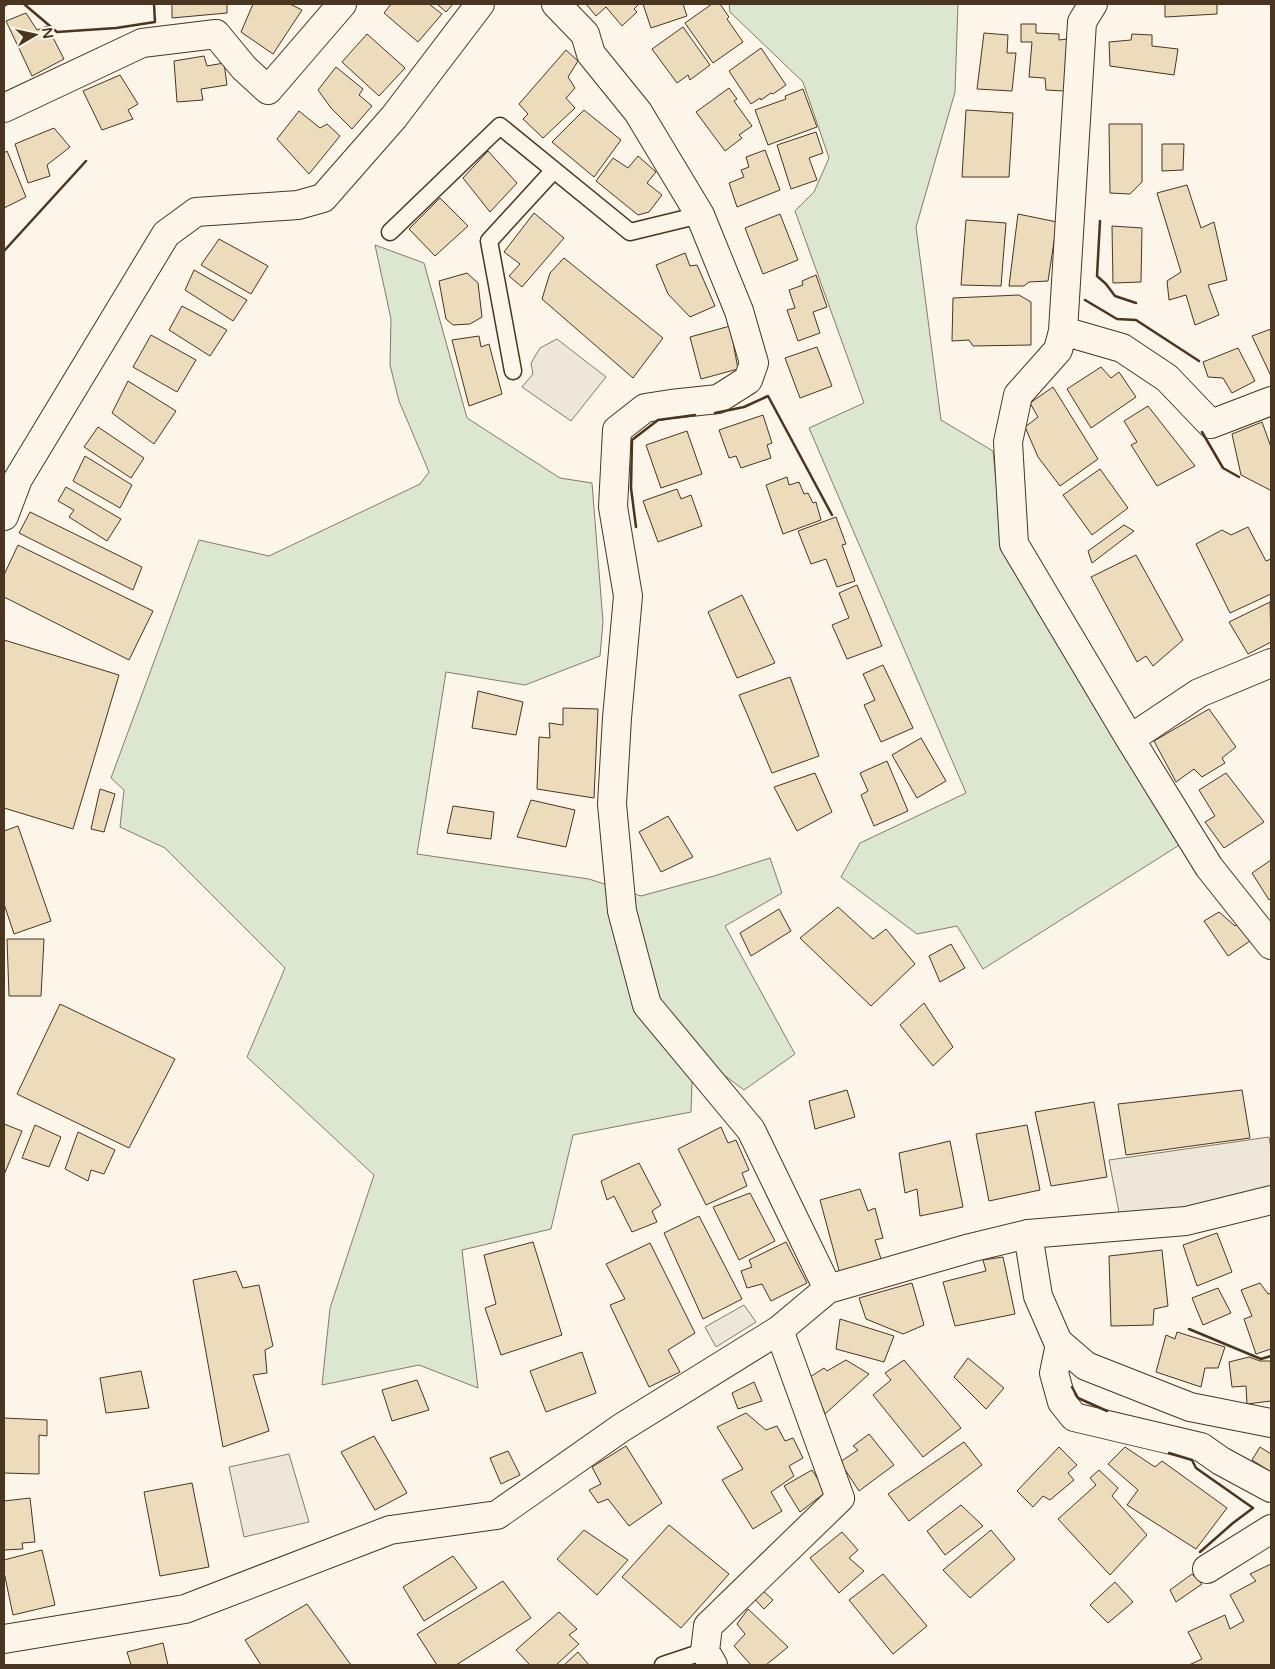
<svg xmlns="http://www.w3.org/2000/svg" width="1275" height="1669" font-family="'Varela Round',sans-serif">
	<rect width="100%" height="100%" fill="#fbf6e9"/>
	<path fill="#dce7d0" stroke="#887966" d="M 729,4 L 958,4 L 955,92 L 916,227 L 941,420 L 993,451 L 1003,550 L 1181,844 L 983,969 L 957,926 L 917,934 L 841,877 L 860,843 L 966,793 L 809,428 L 864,403 L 795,211 L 814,192 L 829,158 L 803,82 L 730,12 Z
		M 375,245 L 424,263 L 467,418 L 560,478 L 592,483 L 603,622 L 600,656 L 525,685 L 446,672 L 417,854 L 589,879 L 641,896 L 714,876 L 770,858 L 782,893 L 725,926 L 795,1054 L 744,1090 L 693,1052 L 691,1112 L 573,1135 L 551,1229 L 462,1250 L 478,1388 L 419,1365 L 322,1385 L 330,1308 L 374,1175 L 247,1057 L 285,968 L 165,848 L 120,827 L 124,790 L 111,778 L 199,540 L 269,556 L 420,484 L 429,472 L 399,401 L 390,365 L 391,319 Z"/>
	<path fill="#ede7d9" stroke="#887966" d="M 557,339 L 606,377 L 571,421 L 522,387 L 533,374 L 531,363 L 540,348 Z
		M 1269,1137 L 1271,1149 L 1271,1193 L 1121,1223 L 1109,1160 Z
		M 744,1305 L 756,1322 L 716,1347 L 705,1327 Z
		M 289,1454 L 309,1522 L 244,1537 L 229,1467 Z"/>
	<path fill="#ecdcbc" stroke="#4a3520" d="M 172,4 L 227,4 L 227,13 L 172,18 Z
		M 253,4 L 290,4 L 302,10 L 273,54 L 241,32 Z
		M 391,4 L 429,4 L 442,14 L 418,42 L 384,13 Z
		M 437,4 L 453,4 L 446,12 Z
		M 586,4 L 639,4 L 634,9 L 637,12 L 622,26 L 606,7 L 596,16 Z
		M 643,4 L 683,4 L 687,16 L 651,28 Z
		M 712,4 L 720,4 L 729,17 L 727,19 L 743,42 L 713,63 L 685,23 Z
		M 1165,4 L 1217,4 L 1217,14 L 1165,17 Z
		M 26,13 L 37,30 L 47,26 L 64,59 L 32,76 L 6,21 Z
		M 1021,24 L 1036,24 L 1036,33 L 1059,34 L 1059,40 L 1068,39 L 1064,91 L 1046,90 L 1045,78 L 1029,77 L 1032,42 L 1021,42 Z
		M 683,27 L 710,65 L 690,80 L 688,75 L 677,83 L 652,49 Z
		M 984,33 L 1008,35 L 1007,53 L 1016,53 L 1012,91 L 977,89 Z
		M 367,34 L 405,68 L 379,96 L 342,62 Z
		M 1132,34 L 1152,35 L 1152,46 L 1178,49 L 1174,75 L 1110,66 L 1109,42 L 1131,40 Z
		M 761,48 L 786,85 L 773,94 L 771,93 L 761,100 L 760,98 L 751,104 L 729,71 Z
		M 566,50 L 578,61 L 568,77 L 575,88 L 566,98 L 575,108 L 543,138 L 523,119 L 528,114 L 519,104 Z
		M 204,56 L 207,66 L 224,63 L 227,85 L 201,89 L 203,100 L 177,102 L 174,61 Z
		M 336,67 L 363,89 L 359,95 L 372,106 L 352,129 L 331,108 L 318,90 Z
		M 120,75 L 138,104 L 128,110 L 133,119 L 102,130 L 83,91 Z
		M 729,88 L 737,99 L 734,101 L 752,126 L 739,135 L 742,138 L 725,151 L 696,112 Z
		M 803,89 L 817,127 L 768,145 L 755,110 L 786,99 L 785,96 Z
		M 584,110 L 621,140 L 594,177 L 552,142 Z
		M 966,110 L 1013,113 L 1009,177 L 962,177 Z
		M 299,111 L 320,128 L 327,124 L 340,136 L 309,174 L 277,139 Z
		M 1109,124 L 1142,124 L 1142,182 L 1130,194 L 1110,193 Z
		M 54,128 L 70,147 L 47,165 L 50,176 L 28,183 L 15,144 Z
		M 816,132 L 823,153 L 809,158 L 817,180 L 791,189 L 777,145 Z
		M 1162,144 L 1184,144 L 1183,170 L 1162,171 Z
		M 765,150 L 780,190 L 737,207 L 729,183 L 744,177 L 741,170 L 749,167 L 746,157 Z
		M 7,151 L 26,197 L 4,208 L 4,153 Z
		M 488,151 L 517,183 L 490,212 L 463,178 Z
		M 638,156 L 656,172 L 647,183 L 662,195 L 649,212 L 638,215 L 596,181 L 613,158 L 628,168 Z
		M 1187,185 L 1201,228 L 1214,222 L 1227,280 L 1208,285 L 1219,315 L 1195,325 L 1186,295 L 1169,300 L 1167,281 L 1181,272 L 1157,193 Z
		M 440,198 L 468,226 L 435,256 L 409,229 Z
		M 534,213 L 564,238 L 522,287 L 509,276 L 520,264 L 504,252 Z
		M 780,214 L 798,260 L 763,274 L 745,228 Z
		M 1018,214 L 1057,222 L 1048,281 L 1029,282 L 1024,286 L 1009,286 Z
		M 966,220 L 1006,223 L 1001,286 L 961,285 Z
		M 1112,226 L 1142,228 L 1141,282 L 1113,283 Z
		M 219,239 L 268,266 L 251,294 L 201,265 Z
		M 685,253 L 690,266 L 697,265 L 715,306 L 690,317 L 668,294 L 656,265 Z
		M 564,258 L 663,338 L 633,378 L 542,299 L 550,273 Z
		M 194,270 L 247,300 L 233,321 L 185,290 Z
		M 467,273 L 478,283 L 482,317 L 470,324 L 453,325 L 446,319 L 439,281 Z
		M 816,275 L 827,307 L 813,312 L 820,333 L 798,341 L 787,310 L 795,308 L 789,290 L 803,285 L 802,281 Z
		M 1019,295 L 1031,302 L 1031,345 L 973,346 L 969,340 L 952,341 L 953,298 Z
		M 182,306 L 227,330 L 210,356 L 169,330 Z
		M 730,326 L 738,369 L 701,379 L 690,337 Z
		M 1271,329 L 1271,376 L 1252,336 Z
		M 151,335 L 196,360 L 177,392 L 133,367 Z
		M 479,336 L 481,347 L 489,344 L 502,394 L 469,406 L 452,340 Z
		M 817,347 L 832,386 L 800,398 L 785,358 Z
		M 1238,348 L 1255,381 L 1232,393 L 1223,378 L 1208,377 L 1203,362 Z
		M 1101,367 L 1111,378 L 1119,372 L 1136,397 L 1091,428 L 1067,389 Z
		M 128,381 L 176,411 L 154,444 L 112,413 Z
		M 1053,387 L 1098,459 L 1060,486 L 1038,457 L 1025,427 L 1038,417 L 1030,403 Z
		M 1148,406 L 1195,466 L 1157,486 L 1131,445 L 1137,442 L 1124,421 Z
		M 763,415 L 772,443 L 767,445 L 771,458 L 741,468 L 736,456 L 729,458 L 719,430 Z
		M 1262,422 L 1271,447 L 1271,490 L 1270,490 L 1241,475 L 1232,434 Z
		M 98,427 L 144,458 L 131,478 L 84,447 Z
		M 687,431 L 702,474 L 661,488 L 646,445 Z
		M 85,456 L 132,485 L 120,508 L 73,481 Z
		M 1100,469 L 1128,508 L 1092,535 L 1063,495 Z
		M 787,477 L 789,485 L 799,482 L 804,494 L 808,493 L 813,503 L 816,502 L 821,520 L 783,534 L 766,485 Z
		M 66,487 L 121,519 L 107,541 L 69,517 L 74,510 L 58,501 Z
		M 677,489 L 681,499 L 691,495 L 702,526 L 658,542 L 643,501 Z
		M 30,512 L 142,567 L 133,590 L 19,533 Z
		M 836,517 L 846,544 L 842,545 L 855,581 L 837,587 L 826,559 L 811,564 L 798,531 Z
		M 1124,525 L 1134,531 L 1092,563 L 1088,551 Z
		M 1248,527 L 1266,561 L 1271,559 L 1271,594 L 1230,613 L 1196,544 L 1222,530 L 1231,535 Z
		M 18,545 L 153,611 L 129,660 L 4,597 L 4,575 Z
		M 1136,555 L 1183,640 L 1153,666 L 1146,656 L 1137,662 L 1091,577 Z
		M 857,585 L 882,646 L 847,659 L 832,625 L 849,618 L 839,593 Z
		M 742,595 L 775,663 L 737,678 L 708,612 Z
		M 1270,602 L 1271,642 L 1248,654 L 1229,622 Z
		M 4,640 L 119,675 L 73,829 L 4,808 Z
		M 883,665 L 913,728 L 881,742 L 864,705 L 875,700 L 863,674 Z
		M 790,677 L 819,756 L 772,773 L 739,695 Z
		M 478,691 L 523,702 L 516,735 L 472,728 Z
		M 563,708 L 598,709 L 594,798 L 537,789 L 539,737 L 550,738 L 549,723 L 563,725 Z
		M 1209,709 L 1236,747 L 1222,758 L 1225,763 L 1202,777 L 1194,769 L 1176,782 L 1154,741 Z
		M 921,738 L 946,781 L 917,798 L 892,755 Z
		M 887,761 L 908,811 L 874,826 L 861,795 L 868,791 L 860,773 Z
		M 815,773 L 832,812 L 797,831 L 774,787 Z
		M 1226,773 L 1264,822 L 1224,848 L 1205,822 L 1215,816 L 1199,790 Z
		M 100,789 L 115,794 L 104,832 L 91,829 Z
		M 531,800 L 575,810 L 566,847 L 517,837 Z
		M 453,806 L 494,812 L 491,839 L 447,833 Z
		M 668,816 L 693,857 L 661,872 L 639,832 Z
		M 18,826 L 51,921 L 14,934 L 4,904 L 4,831 Z
		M 1271,860 L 1271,898 L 1269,900 L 1252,873 Z
		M 838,907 L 873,939 L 886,929 L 915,964 L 871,1006 L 800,938 Z
		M 779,909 L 791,931 L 751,956 L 740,933 Z
		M 1219,912 L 1235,926 L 1240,921 L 1253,939 L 1228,956 L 1204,921 Z
		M 7,939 L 44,939 L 41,996 L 9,996 Z
		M 951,944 L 965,968 L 940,982 L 929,956 Z
		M 924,1003 L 953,1047 L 933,1066 L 900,1025 Z
		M 60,1004 L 175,1059 L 129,1148 L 17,1094 Z
		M 847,1090 L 855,1117 L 815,1129 L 809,1101 Z
		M 1242,1090 L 1250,1138 L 1126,1155 L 1118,1104 Z
		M 1094,1102 L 1107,1177 L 1051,1186 L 1035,1112 Z
		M 4,1124 L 22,1131 L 4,1175 Z
		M 35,1125 L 61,1137 L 49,1167 L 22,1158 Z
		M 1027,1125 L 1040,1190 L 989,1201 L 976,1134 Z
		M 721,1127 L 728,1143 L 736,1140 L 749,1170 L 742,1173 L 747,1186 L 706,1205 L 678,1149 Z
		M 78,1132 L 115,1150 L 104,1174 L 91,1170 L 88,1181 L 65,1169 Z
		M 950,1141 L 963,1207 L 920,1216 L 917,1189 L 905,1193 L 899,1153 Z
		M 639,1163 L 661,1205 L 652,1211 L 657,1222 L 632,1232 L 614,1196 L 607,1200 L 601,1181 Z
		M 860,1189 L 868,1211 L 875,1208 L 883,1238 L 875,1240 L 882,1262 L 840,1274 L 820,1200 Z
		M 750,1193 L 775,1241 L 739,1260 L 713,1207 Z
		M 699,1216 L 742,1299 L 703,1319 L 664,1233 Z
		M 1217,1233 L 1232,1272 L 1197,1286 L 1183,1245 Z
		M 533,1242 L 562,1335 L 501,1355 L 485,1308 L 496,1304 L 484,1255 Z
		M 786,1242 L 807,1283 L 771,1301 L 762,1284 L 747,1288 L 741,1271 L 752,1267 L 749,1260 Z
		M 650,1243 L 695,1333 L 668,1350 L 680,1372 L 649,1387 L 610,1305 L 625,1299 L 606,1264 Z
		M 1162,1250 L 1168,1306 L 1154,1309 L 1153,1325 L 1111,1326 L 1109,1256 Z
		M 1003,1257 L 1015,1314 L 955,1326 L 943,1282 L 986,1271 L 983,1260 Z
		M 236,1271 L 243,1288 L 259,1285 L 273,1346 L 265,1350 L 267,1373 L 253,1375 L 269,1431 L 223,1447 L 193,1280 Z
		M 912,1283 L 924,1325 L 903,1334 L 866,1319 L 859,1298 Z
		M 1260,1283 L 1268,1294 L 1271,1293 L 1271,1349 L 1256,1354 L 1244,1319 L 1252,1316 L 1241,1290 Z
		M 1218,1288 L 1231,1313 L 1203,1325 L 1192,1298 Z
		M 840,1319 L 894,1336 L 884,1362 L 836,1349 Z
		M 1177,1332 L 1225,1347 L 1218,1368 L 1205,1368 L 1201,1387 L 1156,1372 L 1166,1335 L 1175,1339 Z
		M 582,1352 L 596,1393 L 546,1412 L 530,1371 Z
		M 1249,1357 L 1260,1361 L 1271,1361 L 1271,1401 L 1247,1404 L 1246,1386 L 1232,1387 L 1229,1362 Z
		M 968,1358 L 1004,1388 L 986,1409 L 954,1377 Z
		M 846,1360 L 869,1374 L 825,1414 L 810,1377 L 824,1368 L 827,1371 Z
		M 904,1360 L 961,1428 L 923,1457 L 873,1395 L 891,1380 L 885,1373 Z
		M 141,1371 L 149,1408 L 106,1413 L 100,1378 Z
		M 417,1380 L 429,1410 L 392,1421 L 382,1390 Z
		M 754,1382 L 762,1401 L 738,1409 L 732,1393 Z
		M 746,1413 L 766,1430 L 777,1426 L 785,1441 L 793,1438 L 803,1458 L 789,1466 L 794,1476 L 771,1492 L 782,1511 L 753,1529 L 722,1480 L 743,1469 L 717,1427 Z
		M 4,1418 L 47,1420 L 47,1436 L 39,1435 L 39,1474 L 4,1473 Z
		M 869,1434 L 894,1465 L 859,1491 L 840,1462 L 858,1450 L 853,1446 Z
		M 374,1436 L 407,1493 L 375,1510 L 341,1452 Z
		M 964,1442 L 982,1465 L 909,1521 L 888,1494 Z
		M 626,1446 L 662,1503 L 629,1526 L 608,1499 L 598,1503 L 589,1490 L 601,1484 L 592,1467 Z
		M 1059,1447 L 1077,1465 L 1068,1473 L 1074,1480 L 1050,1500 L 1043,1496 L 1033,1507 L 1017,1491 Z
		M 1125,1447 L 1155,1467 L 1162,1461 L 1227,1508 L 1196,1549 L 1127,1505 L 1138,1490 L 1108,1464 Z
		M 1260,1447 L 1271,1454 L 1271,1472 L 1252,1460 Z
		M 508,1451 L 520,1475 L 501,1484 L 490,1458 Z
		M 812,1470 L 826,1492 L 800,1512 L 784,1486 Z
		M 1099,1470 L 1118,1488 L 1112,1496 L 1147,1535 L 1110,1575 L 1058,1519 L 1096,1485 L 1090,1478 Z
		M 192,1483 L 209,1567 L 160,1576 L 144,1492 Z
		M 30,1498 L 35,1542 L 22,1543 L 23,1549 L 4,1550 L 4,1501 Z
		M 961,1505 L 983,1526 L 945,1555 L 927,1531 Z
		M 669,1525 L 729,1574 L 681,1628 L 622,1577 Z
		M 584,1530 L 628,1560 L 597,1595 L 557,1559 Z
		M 991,1530 L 1015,1559 L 970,1598 L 943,1570 Z
		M 842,1532 L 858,1550 L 849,1558 L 864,1571 L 839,1593 L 810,1558 Z
		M 42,1550 L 55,1605 L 13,1615 L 4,1572 L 4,1560 Z
		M 453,1556 L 477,1588 L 424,1621 L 403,1587 Z
		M 1271,1564 L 1271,1665 L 1189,1665 L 1202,1659 L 1188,1632 L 1225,1615 L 1230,1629 L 1244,1621 L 1230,1595 L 1256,1581 L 1250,1574 Z
		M 883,1574 L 927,1626 L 893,1654 L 849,1600 Z
		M 1192,1574 L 1202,1584 L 1176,1602 L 1170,1590 Z
		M 503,1581 L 531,1618 L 456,1665 L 437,1665 L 417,1634 Z
		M 1115,1582 L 1133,1602 L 1108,1623 L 1090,1605 Z
		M 758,1586 L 773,1600 L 764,1609 L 751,1595 Z
		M 307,1604 L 351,1665 L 261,1665 L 245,1640 Z
		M 748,1609 L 788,1647 L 766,1665 L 751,1665 L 734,1646 L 745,1634 L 737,1624 Z
		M 559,1612 L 577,1629 L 569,1635 L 579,1644 L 556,1665 L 530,1665 L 516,1650 Z
		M 163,1643 L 168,1665 L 131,1665 L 127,1652 Z
		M 578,1652 L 589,1665 L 564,1665 Z"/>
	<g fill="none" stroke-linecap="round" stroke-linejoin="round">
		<defs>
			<path id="service" d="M 390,232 L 500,126 L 630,232 L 700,215
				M 513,371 L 489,241 L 554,170
				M 663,1665 L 705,1651"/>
			<path id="minor" d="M 556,4 L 585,34 L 591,54 L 638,112 L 700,215 L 739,311 L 754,363 L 748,380 L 718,399 L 671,404 L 645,408 L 617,430 L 613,507 L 628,596 L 617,718 L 612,804 L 622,911 L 647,1005 L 751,1130 L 828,1289
				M 1093,4 L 1082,22 L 1063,331 L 1058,350 L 1018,395 L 1008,442 L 1014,544 L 1130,739 L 1209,867 L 1271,945
				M 4,108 L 142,43 L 216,34 L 244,68 L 268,90 L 342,4
				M 1063,331 L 1122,348 L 1167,378 L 1211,424 L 1271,401
				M 4,516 L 18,479 L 166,234 L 196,212 L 298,205 L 323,198 L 394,117 L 480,4
				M 1130,739 L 1199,693 L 1271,663
				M 1060,1344 L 1054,1373 L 1062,1402 L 1074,1417 L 1201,1447 L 1221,1461 L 1271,1488
				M 1207,1569 L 1271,1529
				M 4,1639 L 185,1609 L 390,1530 L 497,1515 L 621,1428 L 779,1330 L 828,1289 L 970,1248 L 1028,1234 L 1186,1221 L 1271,1200
				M 713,1665 L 705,1651 L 708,1626 L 840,1498 L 779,1330"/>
			<path id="tertiary" d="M 1028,1234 L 1038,1296 L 1058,1342 L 1086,1366 L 1190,1407 L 1271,1423"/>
		</defs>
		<use href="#service" stroke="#4a3520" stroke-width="19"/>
		<use href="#minor" stroke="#4a3520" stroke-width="30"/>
		<use href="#tertiary" stroke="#4a3520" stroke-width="30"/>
		<use href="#service" stroke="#fbf6e9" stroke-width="16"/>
		<use href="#minor" stroke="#fbf6e9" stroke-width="28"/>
		<use href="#tertiary" stroke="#fbf6e9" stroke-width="28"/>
		<path stroke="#4a3520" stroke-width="2.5" d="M 24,4 L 57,32 L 116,28 L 155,22 L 154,4
			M 4,6 L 7,4
			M 1100,221 L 1097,276 L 1106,284 L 1115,296 L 1136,303
			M 4,251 L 86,161
			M 1085,300 L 1117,319 L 1136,320 L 1199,361
			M 715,413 L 744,407 L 768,396 L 832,515
			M 1202,432 L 1223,468 L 1239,477
			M 636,527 L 631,488 L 632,440 L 658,420 L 695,415
			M 1189,1329 L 1261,1359 L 1271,1356
			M 1072,1387 L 1078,1398 L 1107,1411
			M 1169,1453 L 1192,1460 L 1196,1468 L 1253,1508 L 1233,1523 L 1200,1552"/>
	</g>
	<rect width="1275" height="1669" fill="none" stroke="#4a3520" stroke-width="10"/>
	<g transform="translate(35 35) rotate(81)" stroke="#fbf6e9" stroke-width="4" paint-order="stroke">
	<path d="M0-4L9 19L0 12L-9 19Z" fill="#4a3520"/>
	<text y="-8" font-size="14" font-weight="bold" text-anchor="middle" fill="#4a3520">N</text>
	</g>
</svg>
